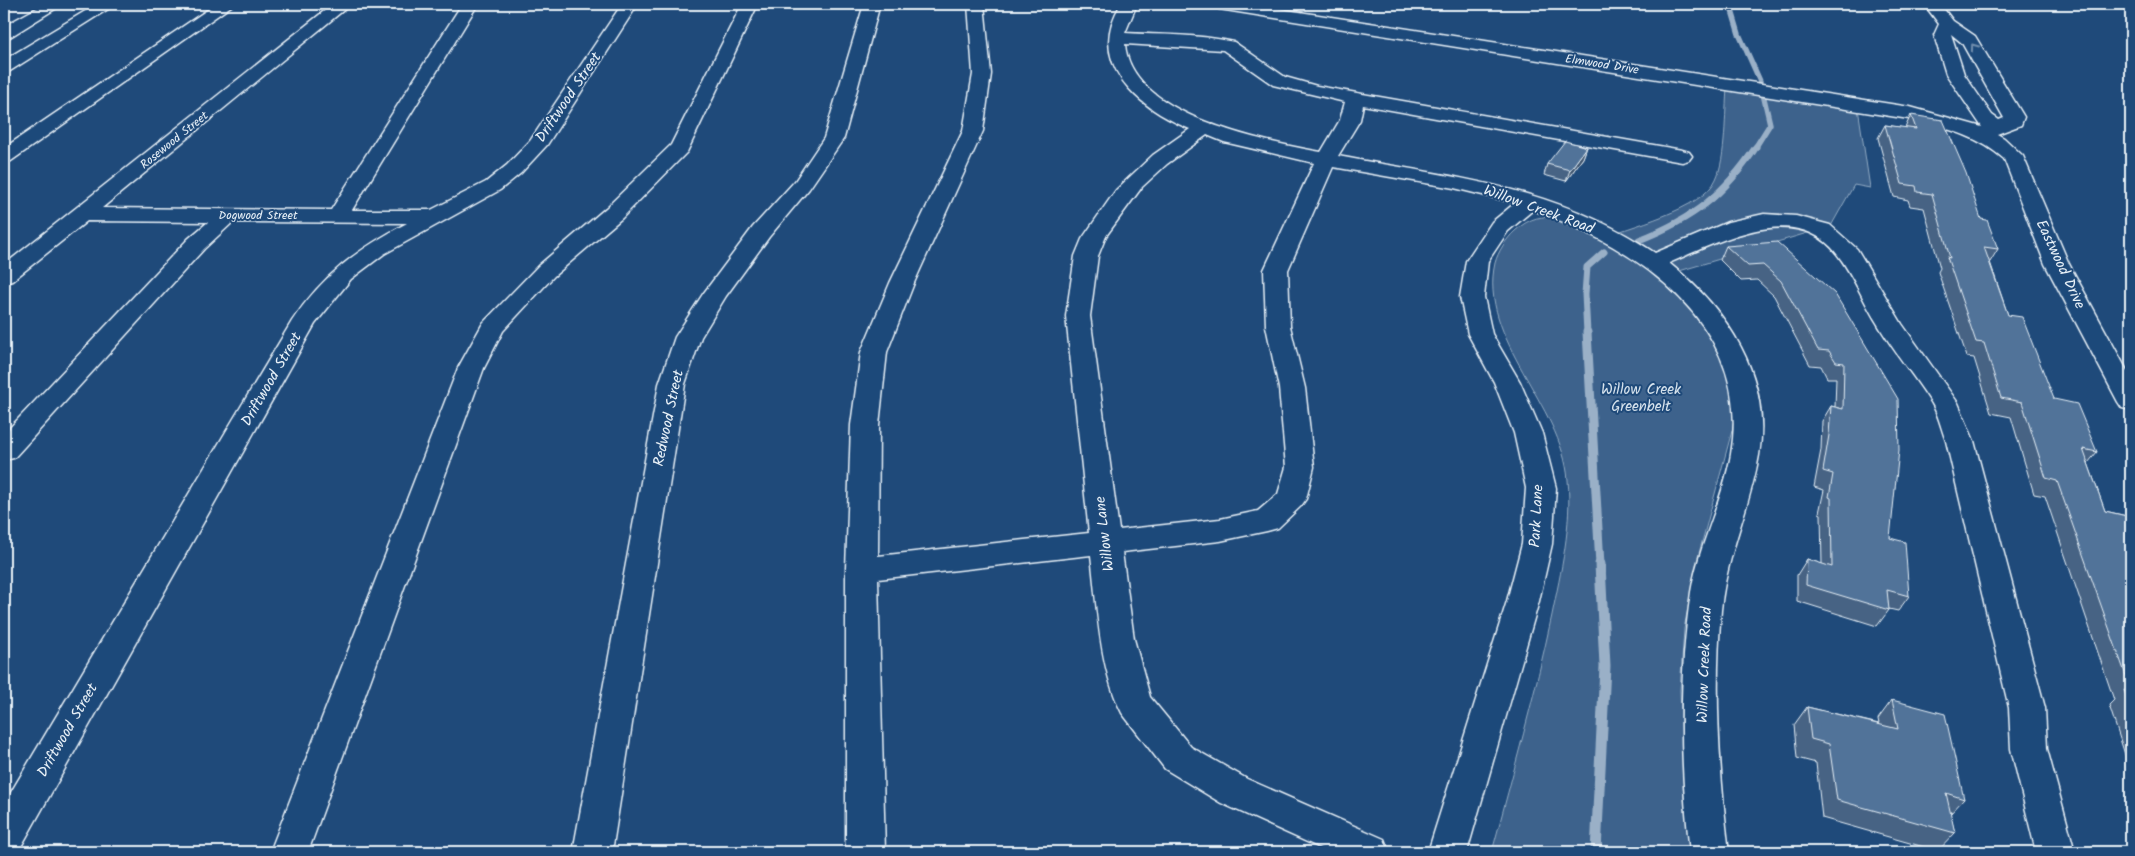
<svg xmlns="http://www.w3.org/2000/svg" width="2135" height="856" font-family="Kalam,sans-serif">
	<rect width="100%" height="100%" fill="#1f4a7a"/>
	<filter id="ink" filterUnits="userSpaceOnUse"><feTurbulence type="fractalNoise" baseFrequency=".02" numOctaves="2"/><feDisplacementMap in="SourceGraphic" scale="10" xChannelSelector="R" yChannelSelector="G"/><feConvolveMatrix kernelMatrix="1 2 1 2 8 2 1 2 1" color-interpolation-filters="sRGB"/></filter>
	<g filter="url(#ink)">
		<path fill="#3c628c" stroke="#92aac2" d="M 1727,88 L 1858,108 L 1870,188 L 1854,185 L 1831,226 L 1659,277 L 1694,313 L 1720,345 L 1735,399 L 1733,427 L 1695,568 L 1684,629 L 1680,690 L 1684,797 L 1690,852 L 1492,852 C 1513,773 1535,695 1552,615 C 1561,571 1572,525 1568,480 C 1562,405 1478,338 1495,263 C 1498,252 1506,239 1515,231 C 1545,203 1568,223 1599,239 C 1629,226 1703,210 1716,179 C 1726,158 1725,112 1727,88 Z"/>
		<g fill="none" stroke-linecap="round" stroke-linejoin="round">
			<path stroke="#9ab0c7" stroke-width="5.5" d="M 1730,4 L 1739,34 L 1760,81
				M 1755,148 L 1770,124 L 1763,94"/>
			<path stroke="#9ab0c7" stroke-width="7" d="M 1639,240 C 1693,219 1724,195 1756,147
				M 1587,333 L 1585,294 L 1587,267 L 1604,252"/>
			<path stroke="#9ab0c7" stroke-width="9" d="M 1587,332 L 1600,565"/>
			<path stroke="#9ab0c7" stroke-width="11" d="M 1596,852 L 1605,666 L 1600,564"/>
			<defs>
				<path id="minor" d="M 97,4 L 116,4 L 10,71 L 4,72 L 4,60 Z
					M 216,4 L 234,4 L 11,161 L 4,163 L 4,148 Z
					M 333,4 L 351,4 L 102,208 L 331,210 L 462,4 L 478,4 L 352,210 L 431,210 L 486,182 L 507,165 L 530,141 L 622,4 L 638,4 L 547,145 L 521,173 L 500,190 L 384,254 L 351,279 L 315,324 L 18,852 L 4,852 L 4,804 L 292,321 C 324,274 357,250 407,223 L 233,222 L 204,249 L 14,458 L 4,460 L 4,434 L 188,239 L 208,222 L 87,221 L 12,281 L 4,283 L 4,265 Z
					M 742,4 L 758,4 L 687,152 L 622,218 L 554,276 L 503,331 L 484,368 L 308,852 L 270,852 L 458,368 L 483,323 L 538,266 L 606,208 L 671,145 Z
					M 864,4 L 880,4 L 844,138 L 809,189 L 769,237 L 726,296 L 701,337 L 685,384 L 612,852 L 573,852 L 659,384 L 675,337 L 703,294 L 753,227 L 795,181 L 824,138 Z
					M 968,4 L 984,4 L 991,74 L 983,131 L 914,283 L 887,352 L 879,425 L 878,556 L 1089,533 L 1066,316 L 1075,256 L 1082,239 L 1116,190 L 1153,155 L 1190,129 C 1138,108 1085,62 1121,4 L 1137,4 L 1125,33 C 1161,35 1199,34 1234,42 L 1285,77 L 1317,86 L 1682,150 L 1689,152 L 1692,156 L 1689,160 L 1682,162 L 1363,105 L 1360,120 L 1338,156 C 1453,178 1554,185 1655,253 L 1728,222 L 1764,214 L 1796,216 L 1830,225 L 1857,249 L 1902,324 L 1958,403 L 1974,441 L 2045,708 L 2047,749 L 2075,852 L 2036,852 L 2011,749 L 2009,708 L 1946,441 C 1941,428 1938,413 1931,402 C 1914,375 1893,351 1877,323 C 1863,301 1853,274 1837,254 C 1795,199 1717,243 1669,263 C 1728,310 1772,377 1759,455 C 1750,508 1726,556 1721,610 C 1714,690 1719,772 1729,852 L 1690,852 C 1680,767 1678,677 1691,592 C 1699,544 1723,501 1731,454 C 1753,325 1639,248 1533,210 L 1508,231 L 1488,261 L 1484,297 L 1492,334 L 1520,382 L 1542,433 L 1556,488 L 1552,544 L 1539,601 L 1467,852 L 1428,852 L 1507,601 L 1522,544 L 1526,488 L 1514,433 L 1494,382 L 1468,334 L 1460,297 L 1466,261 L 1492,222 L 1515,203 L 1454,188 L 1333,167 L 1288,270 L 1290,326 L 1305,388 L 1314,467 L 1306,499 L 1301,506 L 1278,528 L 1267,531 L 1220,541 L 1122,552 L 1134,639 L 1150,697 L 1191,747 L 1247,779 L 1384,839 L 1389,852 L 1329,852 L 1221,803 L 1165,769 L 1122,713 C 1099,668 1097,605 1091,555 L 878,579 L 885,852 L 846,852 L 846,569 L 851,425 L 861,352 L 890,283 L 963,131 L 973,74 ZM 1125,44 L 1223,50 L 1273,85 L 1345,102 L 1340,120 L 1321,152 C 1263,141 1131,116 1125,44 ZM 1207,135 L 1224,142 L 1314,163 L 1264,270 L 1266,326 L 1279,388 L 1286,467 L 1278,494 L 1258,511 L 1220,519 L 1119,530 L 1090,316 L 1098,256 L 1106,236 L 1142,187 L 1167,164 Z
					M 1211,4 L 1248,4 L 1910,107 L 1982,127 L 1946,74 L 1934,35 L 1939,24 L 1924,4 L 1940,4 L 1953,21 L 1975,36 L 2024,117 L 2021,125 L 1997,134 L 2004,138 L 2023,156 L 2069,264 L 2131,378 L 2131,410 L 2122,408 L 2118,402 L 2045,264 L 2004,159 C 1976,134 1944,128 1909,119 L 1219,9 ZM 1951,34 L 1962,43 L 2004,118 L 1999,120 L 1992,115 L 1964,74 Z"/>
				<path id="major" d="M 44,4 L 63,4 L 10,37 L 4,38 L 4,26 Z"/>
			</defs>
			<use href="#minor" stroke="#e8f1f8" stroke-width="3"/>
			<use href="#major" stroke="#e8f1f8" stroke-width="3"/>
			<use href="#minor" fill="#1f4a7a" fill-rule="evenodd"/>
			<use href="#major" fill="#1f4a7a" fill-rule="evenodd"/>
		</g>
		<path fill="#466384" stroke="#e8f1f8" d="M 1911,115 L 1981,219 L 1998,249 L 1990,262 L 2008,315 L 2054,399 L 2097,452 L 2088,463 L 2105,511 L 2131,517 L 2131,773 L 2109,705 L 2114,700 L 2045,496 L 2034,494 L 2011,417 L 1991,413 L 1974,358 L 1967,357 L 1938,272 L 1940,268 L 1924,208 L 1910,206 L 1908,200 L 1894,197 L 1878,138 L 1885,125 L 1905,128 Z
			M 1587,147 L 1583,158 L 1566,181 L 1544,175 L 1547,164 Z
			M 1726,246 L 1835,294 L 1890,538 L 1909,596 L 1898,611 L 1889,609 L 1889,610 L 1877,626 L 1797,601 L 1797,575 L 1807,559 L 1822,564 L 1821,514 L 1819,513 L 1824,490 L 1814,487 L 1821,450 L 1822,421 L 1831,406 L 1835,407 L 1836,378 L 1827,378 L 1821,366 L 1810,365 L 1774,296 L 1757,280 L 1741,281 L 1720,260 Z
			M 1892,700 L 1964,799 L 1950,814 L 1955,833 L 1938,851 L 1822,818 L 1816,763 L 1797,758 L 1794,725 L 1807,707 L 1879,724 L 1878,719 Z"/>
		<path fill="#39506b" stroke="#e8f1f8" d="M 1587,147 L 1583,158 L 1566,181 L 1570,170 Z"/>
		<path fill="#517399" stroke="#e8f1f8" d="M 1911,115 L 1943,120 L 1966,173 L 1981,219 L 1987,220 L 1998,249 L 1984,247 L 2008,315 L 2022,317 L 2054,399 L 2077,404 L 2097,452 L 2083,449 L 2105,511 L 2131,517 L 2131,690 L 2057,481 L 2046,478 L 2022,402 L 2001,398 L 1984,343 L 1976,342 L 1947,257 L 1950,258 L 1932,194 L 1917,192 L 1916,186 L 1902,184 L 1885,125 L 1916,129 Z
			M 1565,141 L 1587,147 L 1570,170 L 1547,164 Z
			M 1777,242 L 1835,294 L 1898,399 L 1899,450 L 1890,538 L 1905,542 L 1909,596 L 1887,590 L 1889,610 L 1806,585 L 1807,559 L 1832,567 L 1831,498 L 1829,497 L 1833,474 L 1823,471 L 1829,435 L 1831,406 L 1843,409 L 1844,363 L 1836,362 L 1829,351 L 1818,350 L 1781,281 L 1763,265 L 1748,266 L 1726,246 Z
			M 2124,690 L 2131,692 L 2131,710 Z
			M 1892,700 L 1945,714 L 1964,799 L 1946,793 L 1955,833 L 1837,800 L 1829,744 L 1811,739 L 1807,707 L 1898,729 Z"/>
		<defs><path id="oneway-chevron" d="M-2-3.5L2.5 0L-2 3.5" fill="none" stroke-width="1.6" stroke-linecap="round" stroke-linejoin="round" transform="scale(1.25)"/></defs>
		<use stroke="#6f8dac" href="#oneway-chevron" transform="translate(1974 47) rotate(-126)"/>
	</g>
	<g text-anchor="middle" stroke-width="4" stroke-linejoin="round" paint-order="stroke">
		<g font-size="12" fill="#e8f1f8" stroke="#1f4a7a">
			<text transform="translate(1602 64) rotate(9)" y="4">Elmwood Drive</text>
			<text transform="translate(174 140) rotate(-39)" y="4">Rosewood Street</text>
			<text x="258" y="219">Dogwood Street</text>
		</g>
		<g font-size="15" fill="#e8f1f8" stroke="#1f4a7a">
			<text transform="translate(568 97) rotate(-56)" y="5">Driftwood Street</text>
			<text transform="translate(1539 209) rotate(20)" y="5">Willow Creek Road</text>
			<text transform="translate(2061 264) rotate(65)" y="5">Eastwood Drive</text>
			<text transform="translate(271 379) rotate(-60)" y="5">Driftwood Street</text>
			<text transform="translate(668 418) rotate(-78)" y="5">Redwood Street</text>
			<text transform="translate(1536 516) rotate(-87)" y="5">Park Lane</text>
			<text transform="translate(1104 534) rotate(-97)" y="5">Willow Lane</text>
			<text transform="translate(1704 665) rotate(-88)" y="5">Willow Creek Road</text>
			<text transform="translate(67 730) rotate(-60)" y="5">Driftwood Street</text>
		</g>
		<g font-size="15" fill="#d7e3ed" stroke="#1f4a7a">
			<text x="1641" y="394">Willow Creek<tspan x="1641" dy="17">Greenbelt</tspan></text>
		</g>
	</g>
	<rect width="2135" height="856" fill="none" stroke="#1f4a7a" stroke-width="20"/>
	<rect x="10" y="10" width="2115" height="836" fill="none" stroke="#e8f1f8" stroke-width="2" filter="url(#ink)"/>
</svg>
